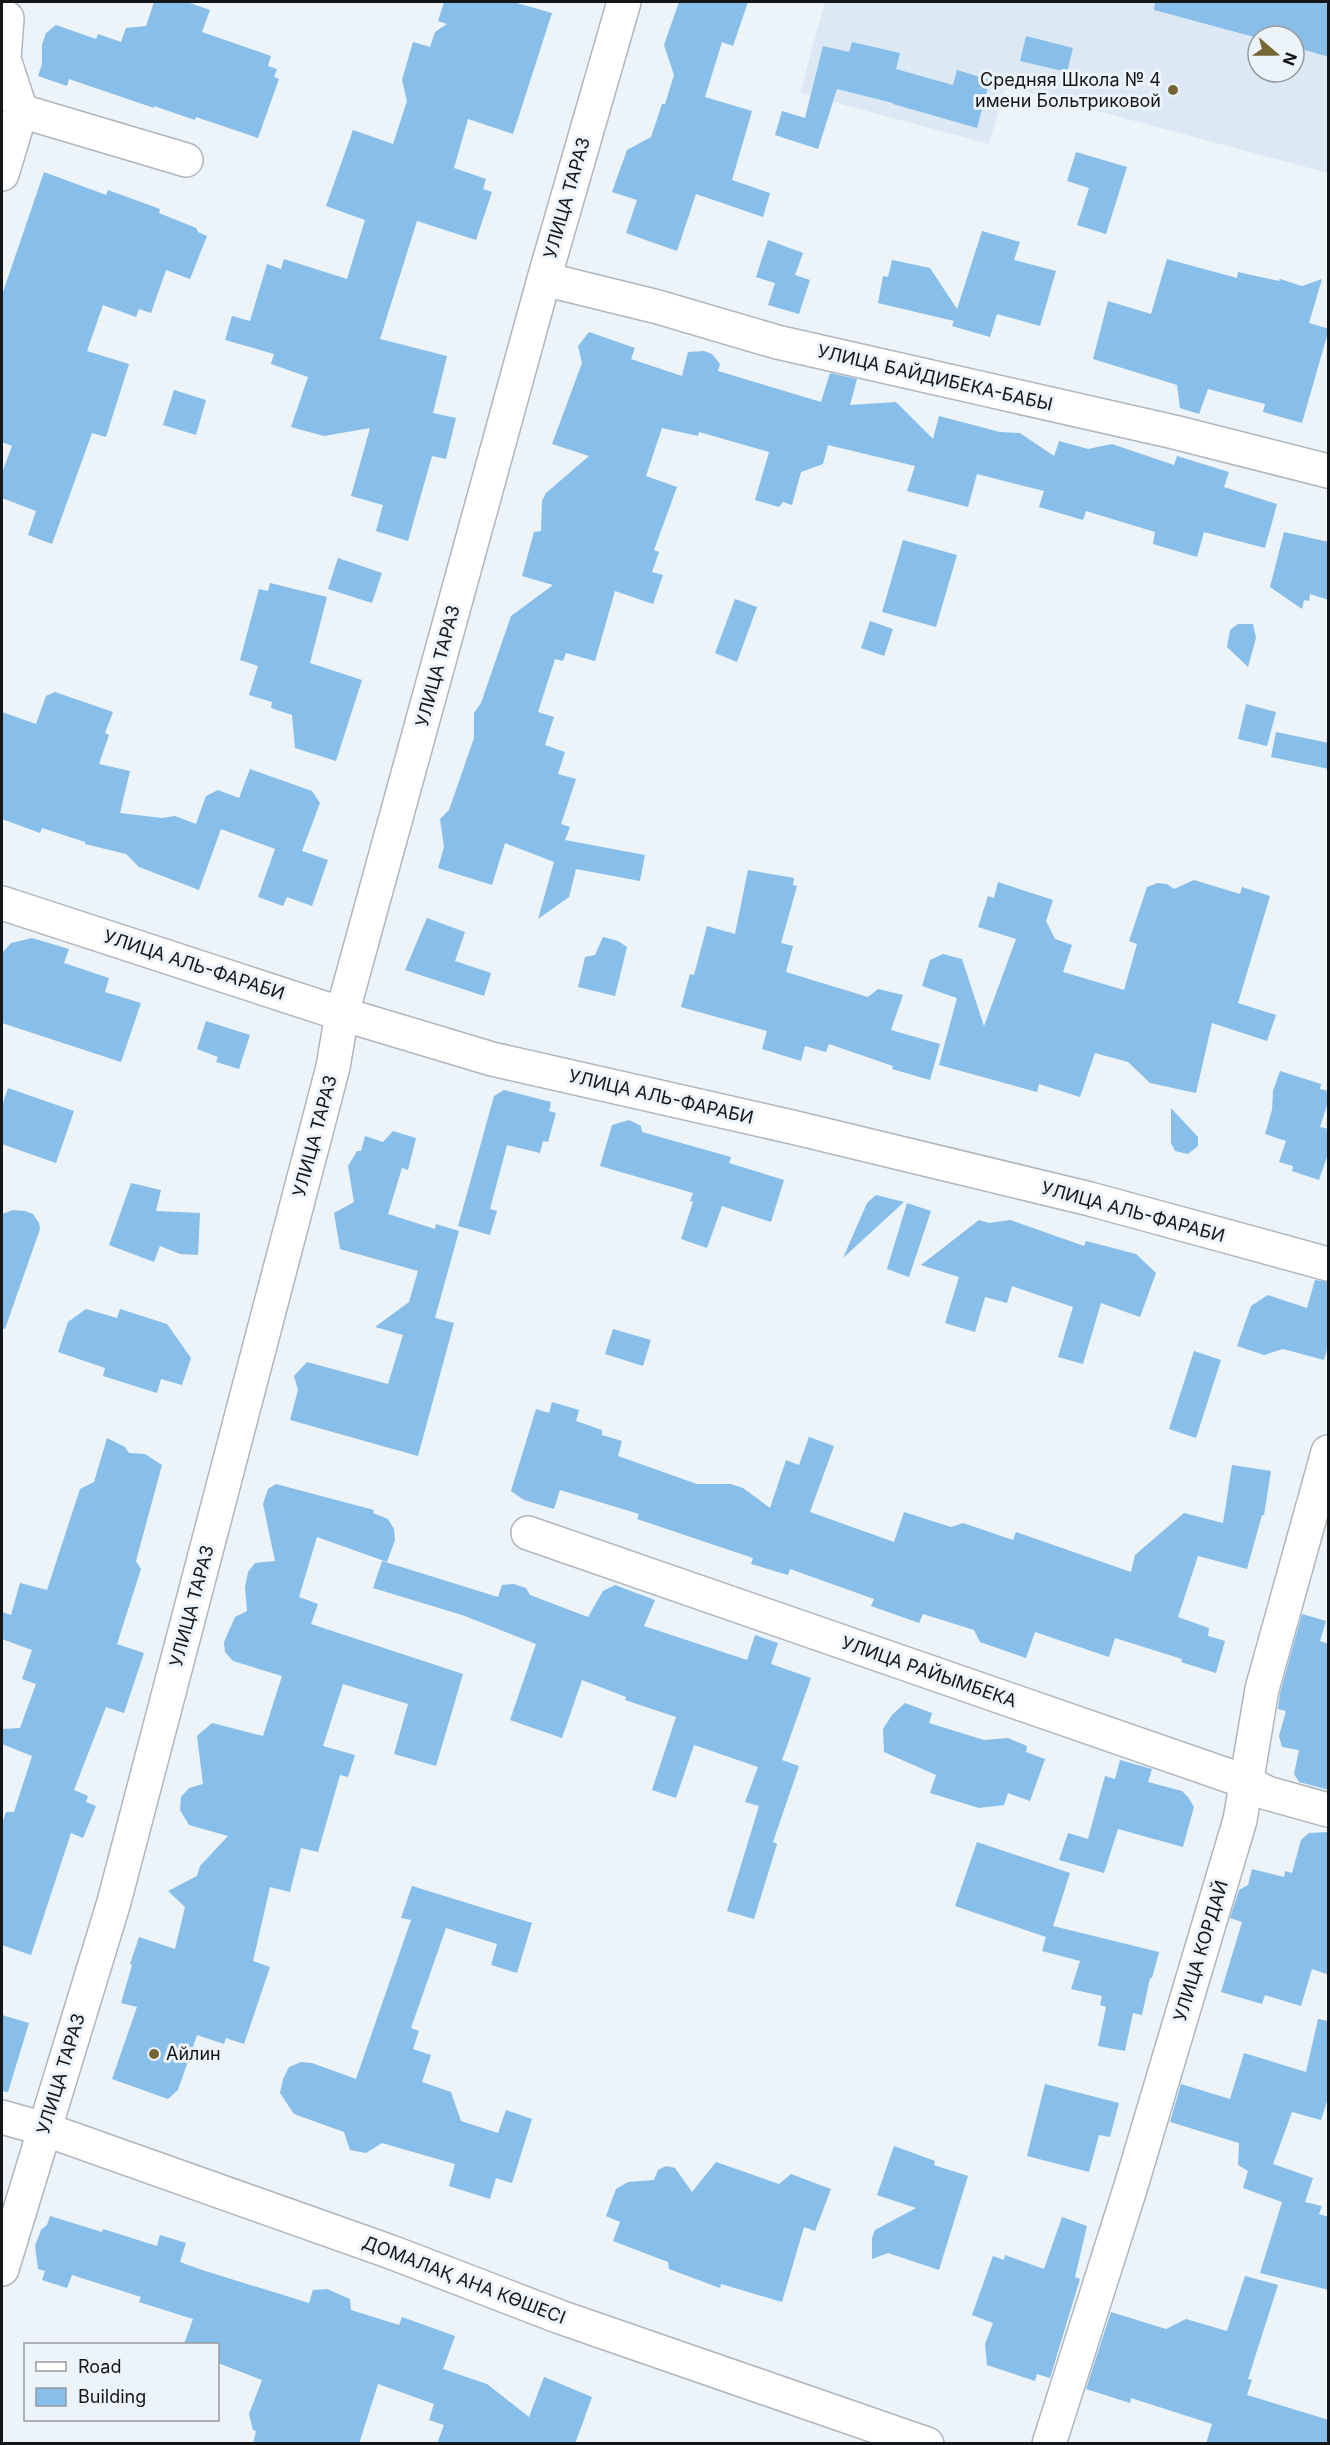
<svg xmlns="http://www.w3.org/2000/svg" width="1330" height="2445" font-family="Inter,sans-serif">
	<rect width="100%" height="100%" fill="#ecf3f9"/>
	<path fill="#dce9f4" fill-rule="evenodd" d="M 825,2 L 1328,2 L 1328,173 L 1005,86 L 989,144 L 800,93 ZM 1258,36 L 1294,36 L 1294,72 L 1258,72 Z"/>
	<path fill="#88beea" d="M 154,2 L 187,2 L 210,10 L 202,32 L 271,56 L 268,66 L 277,69 L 274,77 L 279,79 L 258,138 L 196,117 L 195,120 L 154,106 L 154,108 L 69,79 L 67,86 L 38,76 L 42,64 L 42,45 L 46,33 L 56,25 L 96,39 L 98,34 L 121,42 L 126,28 L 146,26 Z
		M 444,2 L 513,2 L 552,13 L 513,134 L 468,119 L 454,168 L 486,179 L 483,189 L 492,192 L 476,240 L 417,221 L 380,339 L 447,356 L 433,413 L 456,418 L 446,459 L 432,456 L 408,541 L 376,531 L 383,505 L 351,496 L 370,428 L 324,436 L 291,427 L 308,377 L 271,364 L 274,354 L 225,340 L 232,316 L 250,321 L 267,264 L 281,269 L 284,259 L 347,279 L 365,220 L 326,206 L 353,130 L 393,144 L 407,101 L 402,80 L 413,42 L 430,47 L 435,32 L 447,24 L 438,21 Z
		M 679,2 L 748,2 L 733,46 L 722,42 L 705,97 L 752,111 L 732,180 L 770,193 L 763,217 L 696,194 L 677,251 L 626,233 L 637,200 L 612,192 L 627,150 L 651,137 L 662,104 L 665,104 L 674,75 L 664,45 Z
		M 1155,2 L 1329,2 L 1329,57 L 1294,47 L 1294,36 L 1258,38 L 1154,10 Z
		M 1026,36 L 1073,48 L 1067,72 L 1020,61 Z
		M 852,42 L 900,53 L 896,69 L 953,85 L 957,70 L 990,80 L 977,128 L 893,104 L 893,103 L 837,89 L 818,149 L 775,135 L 782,111 L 805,118 L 823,46 L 849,52 Z
		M 1076,152 L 1127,167 L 1106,234 L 1077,225 L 1089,188 L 1067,181 Z
		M 44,172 L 106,195 L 108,190 L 160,209 L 159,213 L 196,228 L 198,232 L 207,236 L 190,279 L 166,270 L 151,313 L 139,309 L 136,317 L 103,305 L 87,351 L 129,364 L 106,437 L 92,433 L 52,544 L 28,535 L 36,511 L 2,498 L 2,473 L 12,446 L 2,442 L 2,295 Z
		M 982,231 L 1020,242 L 1014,260 L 1056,271 L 1040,326 L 997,314 L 990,337 L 952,326 L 954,321 L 878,303 L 883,276 L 888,277 L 892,260 L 930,268 L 957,309 Z
		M 768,240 L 803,253 L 795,275 L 810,280 L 799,314 L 768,305 L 775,283 L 756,277 Z
		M 1167,259 L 1237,278 L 1238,272 L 1279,281 L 1280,279 L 1302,286 L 1322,279 L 1309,323 L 1329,329 L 1302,423 L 1263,412 L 1265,404 L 1208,389 L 1199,414 L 1180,408 L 1177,385 L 1093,359 L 1108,301 L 1151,314 Z
		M 589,332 L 635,348 L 631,359 L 682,376 L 688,352 L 704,351 L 712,354 L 720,364 L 718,371 L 821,402 L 830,373 L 857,379 L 850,405 L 896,402 L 933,439 L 939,416 L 1000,432 L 1020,433 L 1054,456 L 1059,441 L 1088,449 L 1112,444 L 1174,465 L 1177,456 L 1229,472 L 1224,487 L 1277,504 L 1265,548 L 1204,532 L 1197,557 L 1153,544 L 1155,532 L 1086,511 L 1083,520 L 1039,507 L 1044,491 L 977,474 L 968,507 L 907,491 L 915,466 L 828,445 L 823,464 L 801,472 L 792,505 L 783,502 L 779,507 L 755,500 L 769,452 L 699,432 L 698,436 L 662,428 L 646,476 L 677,487 L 654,550 L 659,552 L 652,572 L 663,575 L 653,604 L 615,591 L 595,661 L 566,653 L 563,661 L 555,659 L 538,712 L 554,717 L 545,745 L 565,752 L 558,774 L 576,779 L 561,824 L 570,827 L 565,840 L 645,855 L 640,881 L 576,869 L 569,897 L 538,919 L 554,862 L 505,843 L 492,885 L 438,868 L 444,847 L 440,819 L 449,810 L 474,738 L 474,713 L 481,703 L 511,616 L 553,585 L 522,576 L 534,532 L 541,531 L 542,501 L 546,493 L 589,456 L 552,444 L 582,363 L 578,346 Z
		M 174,390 L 206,400 L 196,435 L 163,425 Z
		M 1284,532 L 1329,542 L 1329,600 L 1310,594 L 1309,601 L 1304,600 L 1302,609 L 1270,587 Z
		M 903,540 L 957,555 L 936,627 L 882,612 Z
		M 338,558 L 382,573 L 372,603 L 328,589 Z
		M 270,583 L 327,597 L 310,663 L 362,680 L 336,761 L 295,748 L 292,715 L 271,708 L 272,702 L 249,695 L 258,666 L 240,660 L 259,589 L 268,591 Z
		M 735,599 L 757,607 L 737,662 L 715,653 Z
		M 870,621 L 893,629 L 884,656 L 861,648 Z
		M 1238,624 L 1253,624 L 1256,638 L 1248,667 L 1227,647 L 1230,630 Z
		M 55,692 L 113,712 L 105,733 L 109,735 L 99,764 L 130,771 L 120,813 L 162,818 L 175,816 L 196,824 L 206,796 L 218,790 L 239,798 L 250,769 L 312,791 L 320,803 L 302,851 L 328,860 L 312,906 L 287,897 L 283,906 L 258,897 L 275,849 L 221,829 L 199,890 L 139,867 L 126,854 L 85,844 L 85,842 L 42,828 L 40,833 L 2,819 L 2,712 L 36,724 L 46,696 Z
		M 1246,704 L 1276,712 L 1267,746 L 1238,739 Z
		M 1276,732 L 1329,743 L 1329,769 L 1271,757 Z
		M 748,870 L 794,878 L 793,885 L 797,886 L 781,943 L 793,946 L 786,972 L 868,997 L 878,989 L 903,995 L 891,1030 L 940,1044 L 930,1080 L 892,1069 L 893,1066 L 829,1044 L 826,1052 L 805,1046 L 801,1061 L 762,1049 L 767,1031 L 681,1007 L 690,974 L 694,975 L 707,926 L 735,934 Z
		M 1194,880 L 1240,894 L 1242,887 L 1270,896 L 1238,1003 L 1276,1015 L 1267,1041 L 1212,1023 L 1196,1093 L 1150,1083 L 1128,1062 L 1095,1053 L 1080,1097 L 1039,1084 L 1037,1092 L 939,1065 L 957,998 L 922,986 L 930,960 L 943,954 L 962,959 L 984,1026 L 1016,939 L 978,927 L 988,896 L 994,898 L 998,882 L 1053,900 L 1046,921 L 1055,939 L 1072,945 L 1063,972 L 1124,990 L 1137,944 L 1129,941 L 1147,887 L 1158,883 L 1167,884 L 1174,889 Z
		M 427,918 L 465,932 L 455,961 L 491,973 L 484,996 L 405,970 Z
		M 603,937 L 618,941 L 627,947 L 615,996 L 578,987 L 585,957 L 595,955 Z
		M 32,938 L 69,949 L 64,963 L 109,978 L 105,992 L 141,1003 L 121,1062 L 2,1023 L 2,953 L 11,943 Z
		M 206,1021 L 250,1035 L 239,1069 L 216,1062 L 218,1057 L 197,1049 Z
		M 1280,1071 L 1321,1084 L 1320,1089 L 1329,1091 L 1329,1099 L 1320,1127 L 1329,1129 L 1329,1151 L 1319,1180 L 1292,1171 L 1293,1166 L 1279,1162 L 1286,1141 L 1265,1134 L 1272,1110 L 1273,1091 Z
		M 8,1088 L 74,1111 L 56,1163 L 2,1144 L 2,1106 Z
		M 504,1090 L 551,1102 L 549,1111 L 556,1113 L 548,1142 L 543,1141 L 540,1153 L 507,1145 L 490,1209 L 497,1211 L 490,1235 L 458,1226 L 494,1096 Z
		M 1171,1108 L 1198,1137 L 1198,1146 L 1188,1154 L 1175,1151 L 1171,1143 Z
		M 629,1120 L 641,1126 L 642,1132 L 731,1157 L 729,1163 L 784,1180 L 771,1222 L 722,1206 L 707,1248 L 681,1239 L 693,1202 L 690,1201 L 693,1193 L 600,1166 L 612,1125 Z
		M 393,1131 L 416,1138 L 408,1170 L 402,1168 L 388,1214 L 435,1229 L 436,1224 L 459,1231 L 435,1318 L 454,1323 L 418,1456 L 290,1420 L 298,1390 L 294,1376 L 307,1362 L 388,1384 L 403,1335 L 375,1327 L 409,1302 L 418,1271 L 340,1249 L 334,1213 L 354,1202 L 348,1166 L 357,1151 L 361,1151 L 365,1136 L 383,1142 Z
		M 131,1183 L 161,1190 L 156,1211 L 200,1213 L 198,1255 L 180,1254 L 160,1246 L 154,1262 L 109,1245 Z
		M 876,1195 L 904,1202 L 843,1258 L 867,1203 Z
		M 907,1203 L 931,1211 L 909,1277 L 887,1269 Z
		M 13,1210 L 25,1211 L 33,1214 L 39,1223 L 40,1229 L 5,1329 L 2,1328 L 2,1214 Z
		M 979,1220 L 989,1223 L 1010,1220 L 1084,1246 L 1086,1241 L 1136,1254 L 1156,1273 L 1140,1317 L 1101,1303 L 1083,1364 L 1058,1357 L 1073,1307 L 1012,1286 L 1007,1303 L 985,1297 L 975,1332 L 945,1323 L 959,1277 L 921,1265 Z
		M 1315,1280 L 1329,1282 L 1329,1343 L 1324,1360 L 1283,1349 L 1264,1355 L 1237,1346 L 1251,1306 L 1268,1295 L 1307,1308 Z
		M 86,1309 L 117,1318 L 120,1309 L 167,1324 L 191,1358 L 182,1385 L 161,1379 L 157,1393 L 103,1376 L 105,1368 L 58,1352 L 68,1322 Z
		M 613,1329 L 651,1340 L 643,1366 L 605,1354 Z
		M 1194,1351 L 1221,1360 L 1196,1438 L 1169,1429 Z
		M 552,1402 L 579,1410 L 576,1421 L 602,1430 L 602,1435 L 622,1441 L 618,1456 L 697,1484 L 731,1484 L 743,1488 L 770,1508 L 786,1460 L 799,1465 L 809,1437 L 834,1446 L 810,1512 L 894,1542 L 904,1512 L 951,1527 L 963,1523 L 1013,1540 L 1016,1532 L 1131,1572 L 1135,1555 L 1184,1513 L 1223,1523 L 1232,1465 L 1271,1471 L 1264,1515 L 1262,1515 L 1247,1569 L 1198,1556 L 1178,1617 L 1209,1628 L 1208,1636 L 1225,1641 L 1216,1673 L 1181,1662 L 1182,1659 L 1115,1638 L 1109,1657 L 1035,1632 L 1026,1658 L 980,1642 L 974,1630 L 923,1614 L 919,1623 L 871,1606 L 874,1599 L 790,1569 L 788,1575 L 751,1564 L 753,1558 L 637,1519 L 639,1514 L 560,1490 L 554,1509 L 524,1500 L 511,1491 L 536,1409 L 549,1413 Z
		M 107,1438 L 125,1447 L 129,1453 L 145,1454 L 162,1465 L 136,1561 L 141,1569 L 117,1644 L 144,1653 L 124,1713 L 106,1707 L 74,1790 L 88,1796 L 86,1802 L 96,1806 L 83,1838 L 71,1833 L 31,1955 L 2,1945 L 2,1824 L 6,1812 L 14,1812 L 32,1756 L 2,1744 L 2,1729 L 20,1728 L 36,1684 L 22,1679 L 32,1650 L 2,1639 L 2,1612 L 11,1615 L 20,1583 L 47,1590 L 80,1489 L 94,1482 Z
		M 276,1484 L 374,1510 L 373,1513 L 388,1519 L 394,1529 L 395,1540 L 387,1562 L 317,1537 L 299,1597 L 318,1604 L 311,1624 L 463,1674 L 436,1766 L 394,1754 L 408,1704 L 343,1684 L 323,1746 L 355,1755 L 348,1777 L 340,1775 L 318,1852 L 301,1848 L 290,1892 L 270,1887 L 253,1961 L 270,1967 L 244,2044 L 226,2038 L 224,2044 L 197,2035 L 178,2090 L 168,2099 L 112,2079 L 137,2007 L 121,2003 L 132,1965 L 130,1964 L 139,1937 L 175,1949 L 185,1907 L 168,1891 L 197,1876 L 200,1866 L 228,1836 L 189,1825 L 180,1810 L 181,1797 L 189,1788 L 203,1784 L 197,1736 L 212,1723 L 263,1736 L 282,1676 L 233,1661 L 225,1652 L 224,1642 L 235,1617 L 247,1611 L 245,1587 L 248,1572 L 255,1563 L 275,1561 L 263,1504 L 268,1489 Z
		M 382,1561 L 498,1597 L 502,1585 L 514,1584 L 526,1588 L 530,1595 L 588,1617 L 603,1591 L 615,1585 L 655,1600 L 644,1626 L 747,1660 L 755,1635 L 778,1643 L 771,1664 L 811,1678 L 782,1760 L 799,1766 L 773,1842 L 777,1844 L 754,1919 L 727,1911 L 759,1806 L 745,1802 L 758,1767 L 694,1745 L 676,1798 L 652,1790 L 676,1717 L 625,1700 L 626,1697 L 582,1680 L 562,1738 L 510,1720 L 536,1644 L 462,1615 L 373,1588 Z
		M 1302,1614 L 1326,1621 L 1320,1641 L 1329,1644 L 1329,1790 L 1299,1782 L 1294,1774 L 1299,1750 L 1282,1747 L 1279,1736 L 1286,1711 L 1278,1709 L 1280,1693 Z
		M 905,1703 L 932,1713 L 929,1723 L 984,1740 L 1008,1738 L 1027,1746 L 1026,1752 L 1045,1759 L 1030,1801 L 1008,1793 L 1004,1805 L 979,1808 L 930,1793 L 936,1775 L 884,1752 L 883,1729 L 892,1715 Z
		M 1120,1760 L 1152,1769 L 1148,1782 L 1182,1791 L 1188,1797 L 1194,1807 L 1183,1847 L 1118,1829 L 1104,1873 L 1059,1860 L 1068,1833 L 1088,1839 L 1105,1776 L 1115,1779 Z
		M 1329,1832 L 1329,1975 L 1312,1969 L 1301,2006 L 1265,1995 L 1262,2004 L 1221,1992 L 1242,1922 L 1230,1918 L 1239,1890 L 1248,1885 L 1252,1869 L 1284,1877 L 1285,1871 L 1292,1873 L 1301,1840 L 1309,1833 Z
		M 977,1842 L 1070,1873 L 1053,1926 L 1159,1952 L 1152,1978 L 1150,1978 L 1142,2015 L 1133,2013 L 1125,2051 L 1098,2046 L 1106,2007 L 1100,2005 L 1102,1996 L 1071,1989 L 1080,1961 L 1042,1951 L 1046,1937 L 955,1906 Z
		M 412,1886 L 532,1923 L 517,1973 L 491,1965 L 497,1944 L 446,1928 L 411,2028 L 419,2031 L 413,2049 L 431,2055 L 422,2082 L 451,2092 L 461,2121 L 498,2133 L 506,2110 L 532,2119 L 512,2183 L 496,2178 L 490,2199 L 449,2186 L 455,2164 L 382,2143 L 366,2153 L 350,2150 L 344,2132 L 294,2114 L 280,2093 L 283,2079 L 289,2067 L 301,2062 L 312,2063 L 356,2079 L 411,1920 L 401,1918 Z
		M 2,2015 L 29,2023 L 8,2092 L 2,2091 Z
		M 1318,2019 L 1329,2021 L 1329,2095 L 1321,2120 L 1292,2112 L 1273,2164 L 1313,2178 L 1305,2202 L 1322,2206 L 1319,2214 L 1329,2217 L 1329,2290 L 1260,2273 L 1282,2202 L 1243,2188 L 1248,2171 L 1238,2165 L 1239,2143 L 1170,2122 L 1181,2084 L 1230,2099 L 1244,2053 L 1306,2072 Z
		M 1045,2084 L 1119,2103 L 1110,2137 L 1099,2135 L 1089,2172 L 1027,2156 Z
		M 894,2146 L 935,2161 L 934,2165 L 968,2176 L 939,2270 L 888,2253 L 872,2259 L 872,2238 L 875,2230 L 916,2208 L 877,2195 Z
		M 716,2162 L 779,2184 L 791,2174 L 831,2189 L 815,2231 L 804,2227 L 782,2302 L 721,2284 L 720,2288 L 669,2269 L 668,2262 L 613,2241 L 620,2222 L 606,2216 L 616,2189 L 628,2182 L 654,2180 L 658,2170 L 666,2166 L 675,2168 L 692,2192 Z
		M 50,2216 L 102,2232 L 103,2229 L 157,2246 L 160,2235 L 186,2243 L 180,2262 L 202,2270 L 309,2303 L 313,2290 L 327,2289 L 350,2299 L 351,2310 L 399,2325 L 402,2317 L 455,2336 L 443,2369 L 487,2384 L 529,2417 L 544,2377 L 592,2397 L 575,2444 L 437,2444 L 444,2425 L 429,2420 L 434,2404 L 378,2384 L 359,2444 L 253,2444 L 256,2431 L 253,2430 L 249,2414 L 262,2380 L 218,2363 L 218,2344 L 184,2344 L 193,2319 L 139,2302 L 141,2297 L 72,2275 L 67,2288 L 42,2280 L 45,2271 L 38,2269 L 35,2246 L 41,2230 L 47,2225 Z
		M 1062,2217 L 1087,2226 L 1075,2277 L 1080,2279 L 1050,2378 L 1037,2374 L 1035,2381 L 987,2365 L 985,2344 L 993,2323 L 972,2315 L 993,2256 L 1004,2260 L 1005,2255 L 1044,2269 Z
		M 1245,2276 L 1278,2285 L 1248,2379 L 1252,2380 L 1247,2395 L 1329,2420 L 1329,2444 L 1206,2444 L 1212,2424 L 1131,2398 L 1130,2403 L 1086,2389 L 1111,2312 L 1166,2329 L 1186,2319 L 1227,2331 Z"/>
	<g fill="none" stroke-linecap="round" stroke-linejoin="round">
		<defs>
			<path id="minor" d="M 2,16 L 7,18 L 4,59 L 21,111 L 2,174
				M 21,111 L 186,160
				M 544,279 L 658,307 L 777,342 L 1174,432 L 1328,471
				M 2,903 L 342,1014 L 492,1059 L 792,1127 L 1090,1199 L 1328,1264
				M 528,1533 L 1247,1782 L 1267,1793 L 1328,1810
				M 2,2117 L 44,2129 L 391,2252 L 560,2317 L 927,2444
				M 2,2269 L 114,1902 L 333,1067 L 342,1014 L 544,279 L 624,2
				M 1049,2444 L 1131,2186 L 1240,1820 L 1262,1689 L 1328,1452"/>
		</defs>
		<use href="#minor" stroke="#b0b6bc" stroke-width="36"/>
		<use href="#minor" stroke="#fff" stroke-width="33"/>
	</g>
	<g fill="#756734" stroke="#ecf3f9" stroke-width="2">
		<circle cx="1173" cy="90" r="6"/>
		<circle cx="154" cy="2054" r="6"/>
	</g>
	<g text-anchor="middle" stroke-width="6" stroke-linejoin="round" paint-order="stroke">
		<g font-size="18" fill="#141719" stroke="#ecf3f9" text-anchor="end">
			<text x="1161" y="86">Средняя Школа № 4<tspan x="1161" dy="21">имени Больтриковой</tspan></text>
			<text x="166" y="2060" text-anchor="start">Айлин</text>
		</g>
		<g font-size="18" fill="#141719" stroke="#ecf3f9">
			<text transform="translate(567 198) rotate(-74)" y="6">УЛИЦА ТАРАЗ</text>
			<text transform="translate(935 378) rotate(13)" y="6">УЛИЦА БАЙДИБЕКА-БАБЫ</text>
			<text transform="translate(438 666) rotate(-75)" y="6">УЛИЦА ТАРАЗ</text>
			<text transform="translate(194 965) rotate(18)" y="6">УЛИЦА АЛЬ-ФАРАБИ</text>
			<text transform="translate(661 1097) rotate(13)" y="6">УЛИЦА АЛЬ-ФАРАБИ</text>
			<text transform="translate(315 1136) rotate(-75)" y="6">УЛИЦА ТАРАЗ</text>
			<text transform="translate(1133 1212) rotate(15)" y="6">УЛИЦА АЛЬ-ФАРАБИ</text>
			<text transform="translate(192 1606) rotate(-75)" y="6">УЛИЦА ТАРАЗ</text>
			<text transform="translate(929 1672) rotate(19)" y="6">УЛИЦА РАЙЫМБЕКА</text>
			<text transform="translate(1201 1951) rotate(-73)" y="6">УЛИЦА КОРДАЙ</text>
			<text transform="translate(61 2074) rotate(-73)" y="6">УЛИЦА ТАРАЗ</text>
			<text transform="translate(464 2280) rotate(21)" y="6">ДОМАЛАҚ АНА КӨШЕСІ</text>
		</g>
	</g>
	<rect width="1330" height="2445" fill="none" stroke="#141719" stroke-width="6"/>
	<rect x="24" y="2343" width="195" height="78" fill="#ecf3f9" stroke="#969b9f" stroke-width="1.5"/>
	<rect x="36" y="2362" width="30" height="9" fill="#ffffff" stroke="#969b9f" stroke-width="1.5"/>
	<text x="78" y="2373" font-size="18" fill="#141719">Road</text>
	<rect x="36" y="2388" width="30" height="18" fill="#88beea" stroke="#969b9f" stroke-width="1.5"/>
	<text x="78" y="2403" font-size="18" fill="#141719">Building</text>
	<g transform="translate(1276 54) rotate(110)"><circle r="28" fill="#ecf3f9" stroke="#969b9f" stroke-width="1.5"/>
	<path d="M0-4.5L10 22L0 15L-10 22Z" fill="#756734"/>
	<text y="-9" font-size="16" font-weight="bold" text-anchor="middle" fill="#141719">N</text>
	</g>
</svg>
